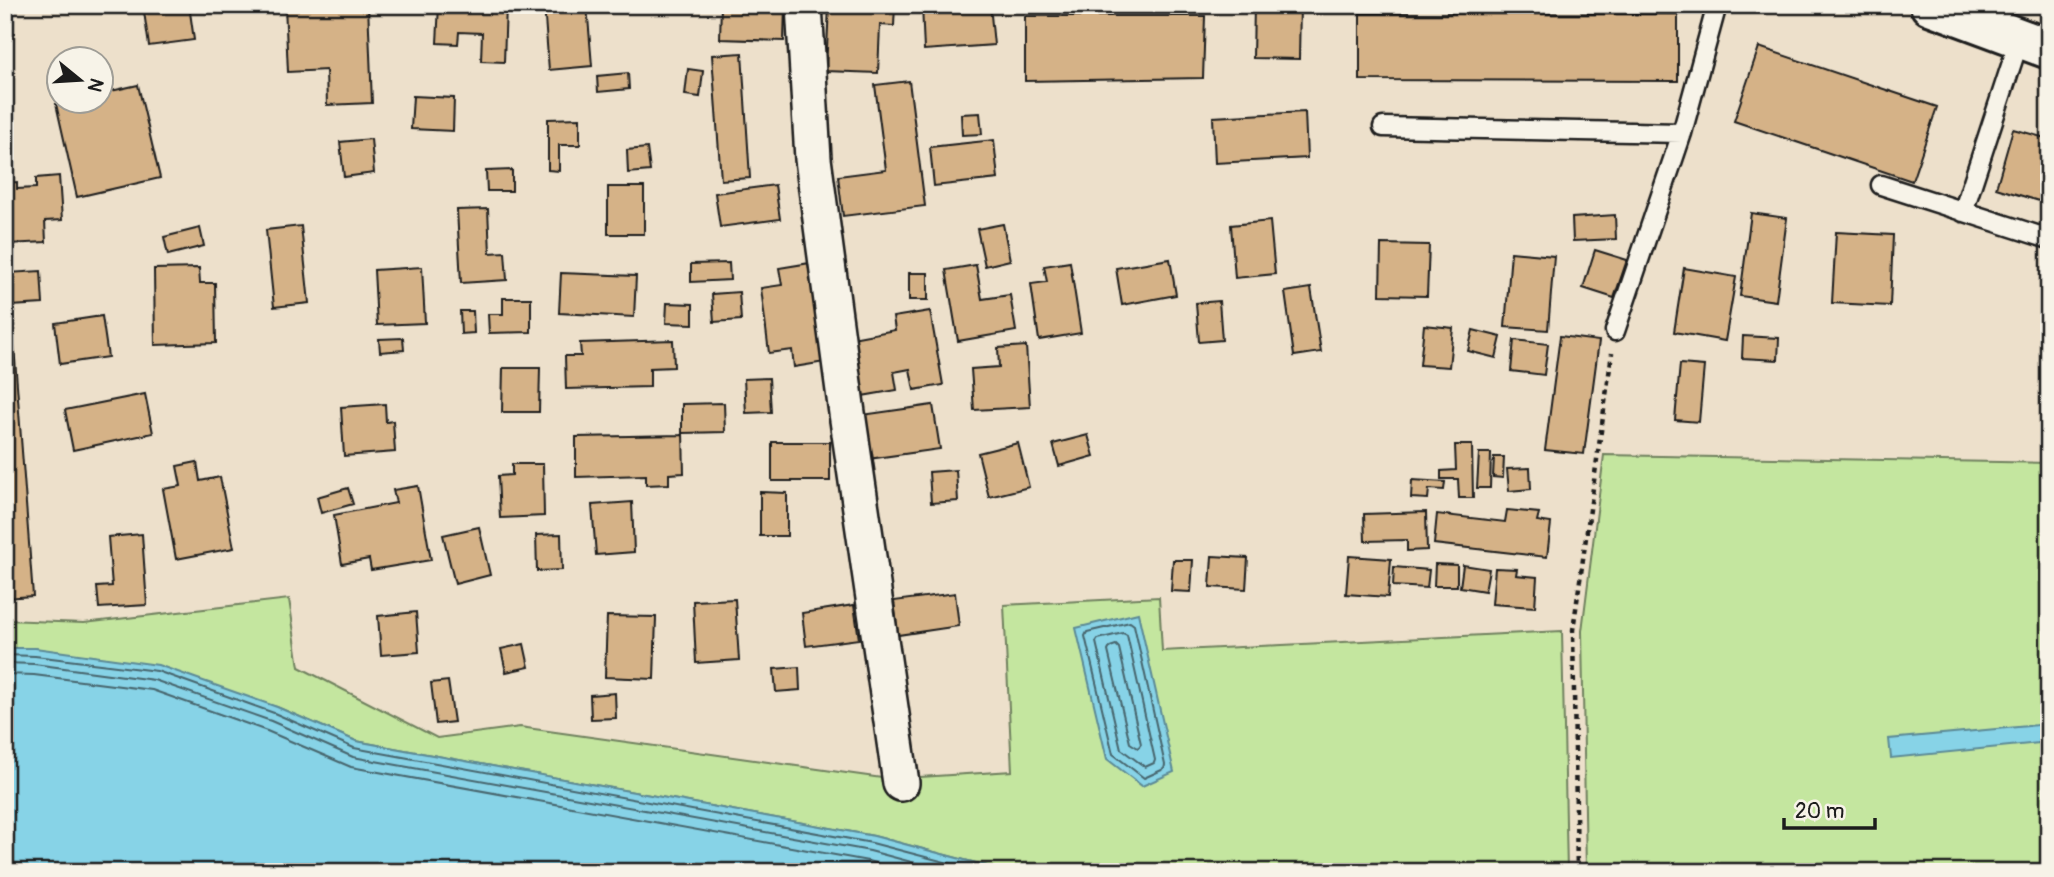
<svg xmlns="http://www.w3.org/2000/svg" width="2054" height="877" font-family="Pangolin,sans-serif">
	<rect width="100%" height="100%" fill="#ede0cb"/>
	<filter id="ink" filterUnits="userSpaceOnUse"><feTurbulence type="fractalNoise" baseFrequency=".0143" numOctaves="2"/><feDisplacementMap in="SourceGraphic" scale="14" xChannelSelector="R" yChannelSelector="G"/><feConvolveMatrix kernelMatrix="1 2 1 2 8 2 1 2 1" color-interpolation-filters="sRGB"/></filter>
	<g filter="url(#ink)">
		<path fill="#c4e69f" stroke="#70815e" stroke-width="2" d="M 1604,455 L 2049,463 L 2049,872 L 1586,872 L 1582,631 Z
			M 1159,597 L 1162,651 L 1562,631 L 1567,872 L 1010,872 L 874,836 L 356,741 L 277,707 L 35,648 L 5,648 L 5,620 L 84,623 L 289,599 L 299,667 L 437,738 L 520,727 L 889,779 L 1012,771 L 1004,605 Z"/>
		<path fill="#87d3e7" stroke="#5c8a96" stroke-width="2" d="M 1138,613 L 1174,772 L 1142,786 L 1107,759 L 1076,628 Z
			M 5,648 L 35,648 L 158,665 L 277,707 L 356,741 L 874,836 L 1010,872 L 32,872 L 5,866 Z
			M 2049,724 L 2049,742 L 1891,758 L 1889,739 Z"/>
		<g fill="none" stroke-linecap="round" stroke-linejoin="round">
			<path stroke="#47656d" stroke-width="2" d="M 1130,622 L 1134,625 L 1165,765 L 1164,769 L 1144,778 L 1113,754 L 1085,636 L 1087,632 Z
				M 1123,633 L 1127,635 L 1155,760 L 1154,763 L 1145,767 L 1121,749 L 1096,642 L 1098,639 Z
				M 1116,645 L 1119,648 L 1141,744 L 1138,748 L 1130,743 L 1108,651 L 1110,647 Z
				M 5,655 L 35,656 L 157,671 L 274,713 L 354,748 L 872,843 L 983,872
				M 5,663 L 34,664 L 154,680 L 271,721 L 353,757 L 870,851 L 949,872
				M 5,674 L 34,675 L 152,690 L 267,731 L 351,767 L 868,861 L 907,872"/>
		</g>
		<path fill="#d5b287" stroke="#1c1c1c" stroke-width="2" d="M 143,5 L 189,5 L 194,40 L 149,46 Z
			M 285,5 L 368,5 L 372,103 L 327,105 L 326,70 L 288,72 Z
			M 439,5 L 506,5 L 504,62 L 481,61 L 482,33 L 459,32 L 458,44 L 437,43 Z
			M 544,5 L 587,5 L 592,66 L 549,70 Z
			M 721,5 L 785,5 L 784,41 L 720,39 Z
			M 829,5 L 895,5 L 894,26 L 880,25 L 878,73 L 826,71 Z
			M 922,5 L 990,5 L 994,45 L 924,50 Z
			M 1254,5 L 1300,5 L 1299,59 L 1253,58 Z
			M 1360,13 L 1678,14 L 1678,81 L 1360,80 Z
			M 1025,16 L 1205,16 L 1203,78 L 1025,81 Z
			M 1759,47 L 1937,107 L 1912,181 L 1734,121 Z
			M 742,53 L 750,178 L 721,180 L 712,55 Z
			M 688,69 L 703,71 L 700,97 L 685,95 Z
			M 628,73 L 629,89 L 598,92 L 597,76 Z
			M 909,81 L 925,206 L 843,216 L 838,176 L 886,170 L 875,85 Z
			M 138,85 L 160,178 L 77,197 L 56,104 L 102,102 L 102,93 Z
			M 413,96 L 454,98 L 453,131 L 411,129 Z
			M 1305,112 L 1307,158 L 1215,163 L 1213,117 Z
			M 980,113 L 982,134 L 962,135 L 961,114 Z
			M 580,118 L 580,145 L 559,145 L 559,171 L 548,170 L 548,119 Z
			M 2013,129 L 2049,139 L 2049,204 L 1996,188 Z
			M 371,139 L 374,173 L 344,177 L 340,142 Z
			M 994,140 L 998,179 L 934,186 L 930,147 Z
			M 647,148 L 650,171 L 628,173 L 627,150 Z
			M 512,170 L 512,191 L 487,191 L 486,171 Z
			M 59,176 L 62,220 L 45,221 L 46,242 L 8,244 L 7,225 L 5,225 L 5,183 L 17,182 L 17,189 L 36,188 L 36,178 Z
			M 775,185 L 780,219 L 720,227 L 715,193 Z
			M 608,187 L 644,187 L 644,234 L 608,234 Z
			M 488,209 L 490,253 L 505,252 L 507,280 L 461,283 L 457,210 Z
			M 1751,213 L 1787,218 L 1776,301 L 1740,296 Z
			M 1615,215 L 1616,239 L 1573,241 L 1572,218 Z
			M 1270,221 L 1275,274 L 1235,278 L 1231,225 Z
			M 1003,224 L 1010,260 L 985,266 L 977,229 Z
			M 301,226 L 309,303 L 274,307 L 266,230 Z
			M 200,228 L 204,246 L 168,255 L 164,237 Z
			M 1836,232 L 1893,235 L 1890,306 L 1832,303 Z
			M 5,237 L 8,273 L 41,271 L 43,304 L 11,306 L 33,596 L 5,598 Z
			M 1381,244 L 1429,245 L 1427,296 L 1380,295 Z
			M 1595,250 L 1627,260 L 1614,298 L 1583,288 Z
			M 1511,252 L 1554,256 L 1548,330 L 1505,327 Z
			M 1170,259 L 1176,295 L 1122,305 L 1116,268 Z
			M 1070,262 L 1081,333 L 1039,340 L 1031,284 L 1047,282 L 1044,266 Z
			M 729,263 L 730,280 L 691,282 L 691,264 Z
			M 810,263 L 825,362 L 794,367 L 792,350 L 769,353 L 761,288 L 782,285 L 779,268 Z
			M 976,265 L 982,299 L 1010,295 L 1016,331 L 958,341 L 946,270 Z
			M 422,267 L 425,323 L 377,325 L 374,270 Z
			M 199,268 L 200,283 L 215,283 L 216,343 L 155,345 L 154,269 Z
			M 1684,268 L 1736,277 L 1725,341 L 1674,332 Z
			M 561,273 L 636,276 L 634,317 L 559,313 Z
			M 909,273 L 928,273 L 928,300 L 909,300 Z
			M 1311,288 L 1321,352 L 1294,356 L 1285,292 Z
			M 739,292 L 741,320 L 714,322 L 712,294 Z
			M 503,298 L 531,298 L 531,332 L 489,333 L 488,314 L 503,314 Z
			M 1219,301 L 1222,340 L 1199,342 L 1196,303 Z
			M 667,303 L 693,304 L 693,324 L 666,323 Z
			M 460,311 L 473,311 L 474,333 L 461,334 Z
			M 930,311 L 943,385 L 914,390 L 910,369 L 894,372 L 897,390 L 862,396 L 852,338 L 895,330 L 893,317 Z
			M 102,316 L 108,357 L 60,364 L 55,323 Z
			M 1424,325 L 1453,328 L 1449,367 L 1420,365 Z
			M 1473,330 L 1501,337 L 1496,358 L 1468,351 Z
			M 1560,336 L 1599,341 L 1584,454 L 1545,450 Z
			M 1743,336 L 1779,338 L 1778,360 L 1742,358 Z
			M 403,338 L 404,350 L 380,352 L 379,339 Z
			M 673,340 L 674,367 L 650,368 L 650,387 L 566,389 L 565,356 L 581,356 L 580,343 Z
			M 1514,340 L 1548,344 L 1544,375 L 1511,371 Z
			M 1026,346 L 1030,407 L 974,410 L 971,369 L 999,367 L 998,348 Z
			M 1680,364 L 1704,366 L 1699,422 L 1675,420 Z
			M 503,368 L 540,368 L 539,412 L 502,412 Z
			M 769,378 L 771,412 L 746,413 L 744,379 Z
			M 145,394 L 153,433 L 73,450 L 65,410 Z
			M 724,403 L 725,432 L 683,433 L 684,473 L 669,474 L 669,484 L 646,485 L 646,475 L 576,477 L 576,437 L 682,435 L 682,404 Z
			M 385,404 L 386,422 L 393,421 L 395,452 L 344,456 L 341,407 Z
			M 933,405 L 940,449 L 868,459 L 862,415 Z
			M 1088,435 L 1094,456 L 1059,466 L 1053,444 Z
			M 772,442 L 830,442 L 830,481 L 772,481 Z
			M 1018,443 L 1029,487 L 989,497 L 978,453 Z
			M 1455,445 L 1472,445 L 1473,498 L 1459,498 L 1458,479 L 1441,479 L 1441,471 L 1456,470 Z
			M 1479,453 L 1491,453 L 1490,488 L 1477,488 Z
			M 1494,457 L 1504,457 L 1503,478 L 1493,477 Z
			M 197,462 L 200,481 L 220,477 L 234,548 L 176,559 L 163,489 L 181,486 L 177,466 Z
			M 512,464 L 543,464 L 544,516 L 500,518 L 498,476 L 512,475 Z
			M 1530,468 L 1531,489 L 1509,491 L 1507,469 Z
			M 956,470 L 958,501 L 931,503 L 929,472 Z
			M 1412,480 L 1445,482 L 1444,490 L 1429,489 L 1428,499 L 1411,498 Z
			M 418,486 L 431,560 L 371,570 L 369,559 L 342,564 L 334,515 L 396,503 L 393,490 Z
			M 348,488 L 353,504 L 321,513 L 317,497 Z
			M 760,492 L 787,493 L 787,536 L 760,536 Z
			M 632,502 L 634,552 L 596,555 L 592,505 Z
			M 1507,510 L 1539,513 L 1537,521 L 1551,523 L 1547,557 L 1434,544 L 1437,514 L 1505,522 Z
			M 1426,512 L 1427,550 L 1407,551 L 1407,540 L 1365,541 L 1364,514 Z
			M 479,527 L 490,575 L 455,584 L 443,535 Z
			M 142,534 L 147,605 L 99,608 L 97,587 L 112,586 L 108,537 Z
			M 561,534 L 562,570 L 537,571 L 536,535 Z
			M 1212,556 L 1248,558 L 1246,589 L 1210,587 Z
			M 1349,556 L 1391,559 L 1388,597 L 1346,594 Z
			M 1173,560 L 1193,560 L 1191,592 L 1171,591 Z
			M 1435,564 L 1457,565 L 1457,586 L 1434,586 Z
			M 1463,565 L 1489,569 L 1485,591 L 1460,587 Z
			M 1394,567 L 1429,570 L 1427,588 L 1393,586 Z
			M 1495,568 L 1517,569 L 1516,575 L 1537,577 L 1535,607 L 1492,604 Z
			M 955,593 L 959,626 L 898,635 L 894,601 Z
			M 735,599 L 739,660 L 696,663 L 693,601 Z
			M 854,605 L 859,639 L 806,646 L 802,613 Z
			M 416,612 L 419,652 L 381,655 L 378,616 Z
			M 607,616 L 656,617 L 654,679 L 605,677 Z
			M 524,644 L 529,667 L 506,672 L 501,649 Z
			M 799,667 L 800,690 L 776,692 L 774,669 Z
			M 448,681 L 454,722 L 436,724 L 431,683 Z
			M 615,693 L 616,718 L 591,719 L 590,695 Z"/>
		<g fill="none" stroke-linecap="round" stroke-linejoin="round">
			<defs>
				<path id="lane" d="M 1383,127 L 1682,133
					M 1881,185 L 2049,239
					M 1963,212 L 2020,38
					M 1615,331 L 1682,133 L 1717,5"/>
				<path id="street" d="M 804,5 L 813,159 L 847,413 L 901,783"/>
				<path id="secondary" d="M 1930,5 L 2049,49"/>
			</defs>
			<use href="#lane" stroke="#1c1c1c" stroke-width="23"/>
			<use href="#street" stroke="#1c1c1c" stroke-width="40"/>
			<use href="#secondary" stroke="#1c1c1c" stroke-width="44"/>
			<path stroke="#1c1c1c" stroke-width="4.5" stroke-dasharray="5 5" stroke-linecap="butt" d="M 1577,872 L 1573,630 L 1612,353"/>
			<use href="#lane" stroke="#f7f3e8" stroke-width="18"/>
			<use href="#street" stroke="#f7f3e8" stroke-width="35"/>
			<use href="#secondary" stroke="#f7f3e8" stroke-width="38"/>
		</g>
	</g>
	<rect width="2054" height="877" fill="none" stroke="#f7f3e8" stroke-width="28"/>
	<rect x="14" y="14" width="2026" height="849" fill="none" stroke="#1c1c1c" stroke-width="2.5" filter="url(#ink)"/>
	<g transform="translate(80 80) rotate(108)"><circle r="33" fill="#f7f3e8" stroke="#9f9d96" stroke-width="2"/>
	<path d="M0-5L12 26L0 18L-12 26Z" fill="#1c1c1c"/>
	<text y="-10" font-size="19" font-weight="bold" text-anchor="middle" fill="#1c1c1c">N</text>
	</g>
	<path d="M1784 818v10h91v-10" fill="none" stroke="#1c1c1c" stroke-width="3.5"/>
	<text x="1795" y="818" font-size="21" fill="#1c1c1c" stroke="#f7f3e8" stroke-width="5" paint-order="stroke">20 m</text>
</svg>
